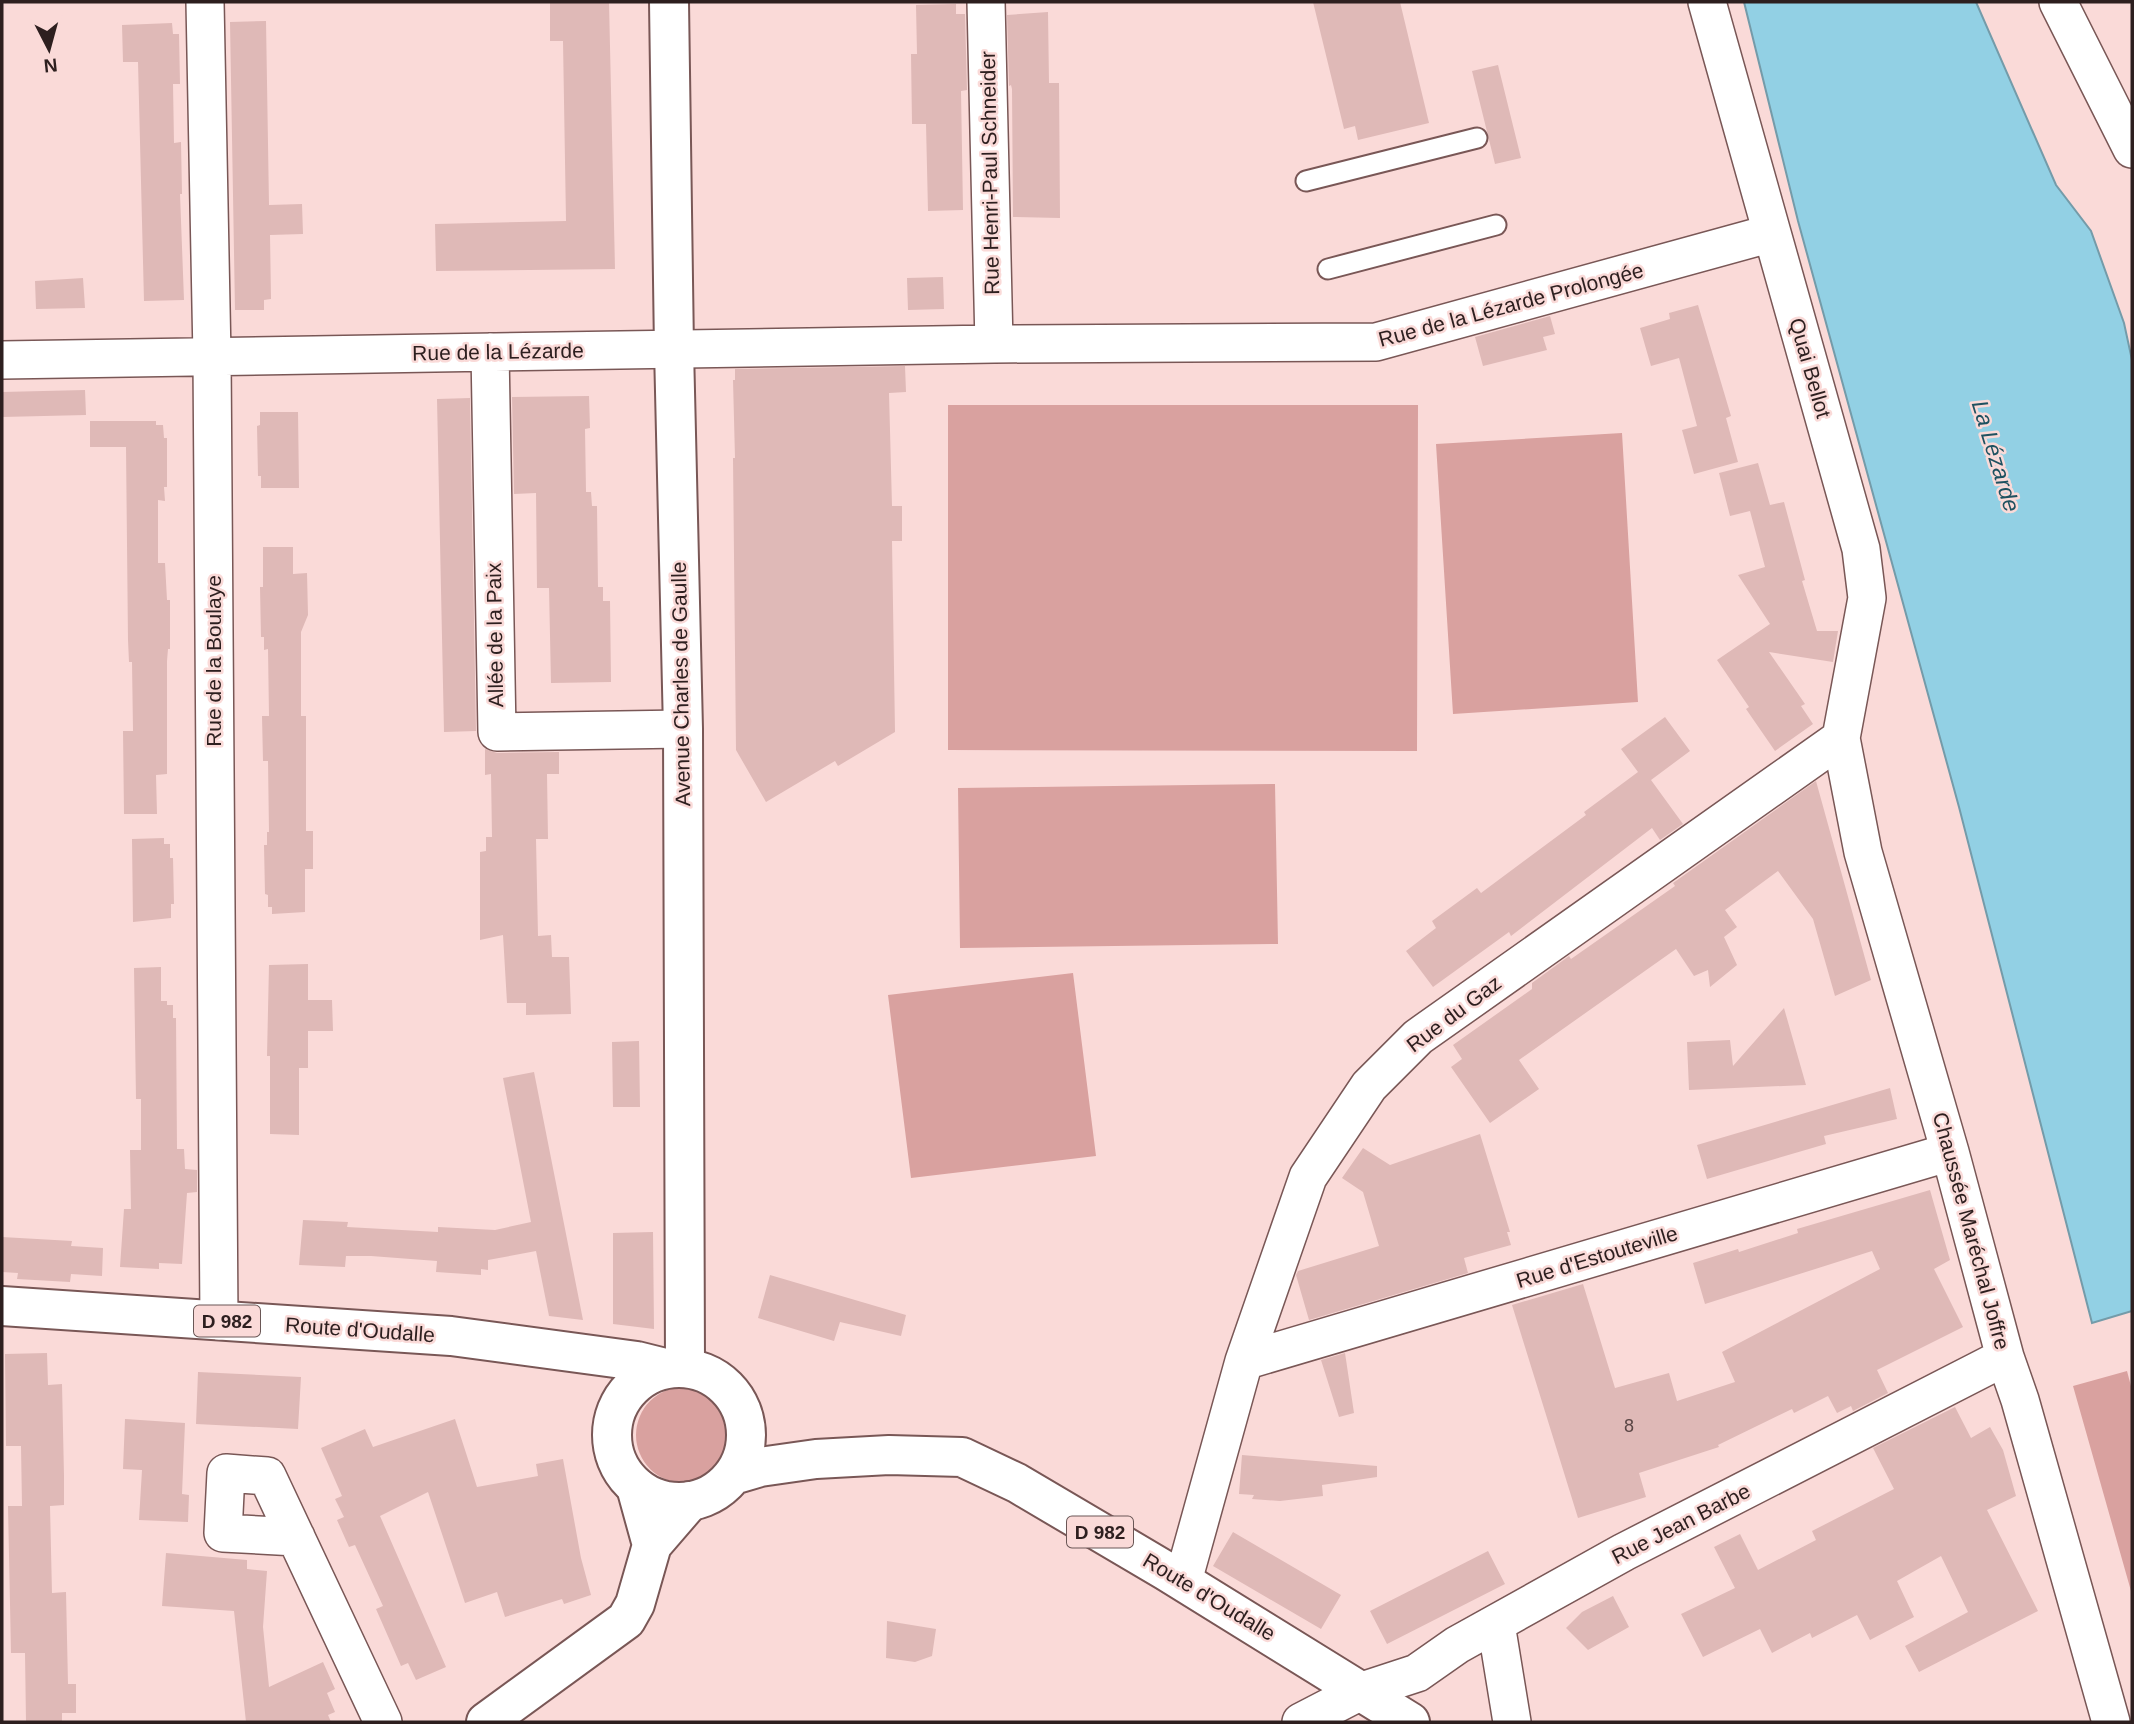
<svg xmlns="http://www.w3.org/2000/svg" width="2134" height="1724" font-family="Helvetica,sans-serif">
	<rect width="100%" height="100%" fill="#fadad8"/>
	<path fill="#d9a19f" d="M 948,405 L 1418,405 L 1417,751 L 948,750 Z
		M 1622,433 L 1638,702 L 1453,714 L 1436,444 Z
		M 1275,784 L 1278,944 L 960,948 L 958,788 Z
		M 1073,973 L 1096,1156 L 911,1178 L 888,995 Z
		M 2127,1371 L 2132,1390 L 2131,1591 L 2073,1386 Z
		M636 1435a48 48 0 1 1 96 0a48 48 0 1 1-96 0Z"/>
	<path fill="#92d0e4" stroke="#749ba9" stroke-width="2" d="M 1744,2 L 1976,2 L 2056,185 L 2091,231 L 2124,323 L 2132,360 L 2132,1311 L 2092,1323 L 1959,807 L 1798,221 Z"/>
	<path fill="#dfb9b7" d="M 550,2 L 609,2 L 615,269 L 436,271 L 435,224 L 566,221 L 563,41 L 550,41 Z
		M 1313,2 L 1400,2 L 1429,123 L 1358,140 L 1355,126 L 1344,129 Z
		M 956,4 L 956,14 L 965,14 L 967,90 L 961,91 L 963,210 L 928,211 L 926,124 L 912,124 L 911,54 L 917,54 L 916,5 Z
		M 1048,12 L 1049,83 L 1059,83 L 1060,218 L 1013,217 L 1012,89 L 1011,85 L 1009,86 L 1007,15 Z
		M 266,21 L 269,205 L 302,204 L 303,234 L 270,235 L 271,299 L 264,300 L 264,310 L 235,310 L 230,22 Z
		M 172,23 L 173,34 L 179,34 L 180,84 L 173,84 L 174,143 L 181,142 L 182,194 L 180,194 L 184,300 L 144,301 L 138,62 L 123,62 L 122,25 Z
		M 1498,65 L 1521,158 L 1495,164 L 1472,71 Z
		M 943,277 L 944,309 L 908,310 L 907,278 Z
		M 83,278 L 85,308 L 36,309 L 35,281 Z
		M 1698,305 L 1731,416 L 1726,418 L 1738,462 L 1694,474 L 1682,430 L 1697,426 L 1679,358 L 1651,366 L 1640,328 L 1670,319 L 1669,313 Z
		M 1550,316 L 1555,334 L 1543,337 L 1547,350 L 1483,366 L 1475,337 Z
		M 905,366 L 906,392 L 889,393 L 892,506 L 902,506 L 902,541 L 892,541 L 895,732 L 838,766 L 835,761 L 766,802 L 736,750 L 733,458 L 735,458 L 733,380 L 735,380 L 735,369 Z
		M 85,390 L 86,415 L 2,417 L 2,392 Z
		M 589,396 L 590,428 L 585,429 L 586,492 L 591,492 L 592,506 L 597,506 L 598,587 L 603,587 L 603,601 L 610,601 L 611,682 L 551,683 L 549,588 L 537,588 L 536,493 L 514,494 L 512,397 Z
		M 470,398 L 476,731 L 444,732 L 437,399 Z
		M 260,412 L 298,412 L 299,488 L 261,488 L 261,476 L 258,476 L 257,426 L 260,425 Z
		M 90,421 L 156,421 L 156,425 L 163,425 L 164,438 L 167,438 L 167,487 L 164,487 L 165,501 L 158,500 L 158,563 L 165,563 L 167,600 L 170,600 L 170,649 L 168,649 L 167,661 L 167,774 L 156,775 L 157,814 L 124,814 L 123,731 L 133,731 L 132,662 L 129,662 L 128,640 L 126,447 L 90,447 Z
		M 1758,463 L 1770,505 L 1784,502 L 1805,580 L 1802,581 L 1817,631 L 1838,631 L 1833,662 L 1769,652 L 1805,704 L 1801,706 L 1813,724 L 1775,751 L 1746,709 L 1749,707 L 1717,660 L 1770,624 L 1738,575 L 1765,567 L 1750,511 L 1730,516 L 1719,473 Z
		M 263,547 L 293,547 L 293,574 L 307,573 L 308,615 L 301,632 L 301,716 L 306,716 L 306,831 L 313,831 L 313,869 L 305,869 L 305,912 L 272,914 L 272,907 L 268,907 L 268,895 L 265,894 L 264,845 L 267,845 L 267,832 L 269,832 L 268,761 L 263,761 L 262,716 L 269,716 L 268,649 L 264,650 L 264,637 L 261,637 L 260,587 L 263,587 Z
		M 1665,717 L 1690,751 L 1651,780 L 1683,824 L 1660,840 L 1652,828 L 1511,936 L 1509,932 L 1433,987 L 1406,951 L 1436,928 L 1432,921 L 1477,888 L 1481,893 L 1586,815 L 1584,812 L 1638,772 L 1621,749 Z
		M 485,749 L 497,753 L 559,752 L 559,774 L 547,774 L 548,839 L 536,839 L 538,936 L 551,935 L 552,957 L 569,957 L 571,1014 L 526,1015 L 526,1003 L 507,1003 L 503,935 L 480,940 L 480,852 L 486,851 L 486,837 L 492,837 L 491,774 L 485,775 Z
		M 1816,781 L 1871,980 L 1835,996 L 1813,919 L 1778,871 L 1725,910 L 1737,927 L 1724,937 L 1737,965 L 1710,987 L 1708,970 L 1694,976 L 1676,949 L 1519,1060 L 1539,1089 L 1490,1123 L 1451,1067 L 1462,1059 L 1453,1045 L 1532,989 L 1532,983 L 1569,956 L 1571,959 L 1675,886 L 1673,883 Z
		M 164,838 L 164,844 L 170,844 L 170,858 L 173,858 L 174,904 L 171,904 L 171,918 L 133,922 L 132,839 Z
		M 308,964 L 308,1000 L 332,1000 L 333,1031 L 308,1031 L 308,1068 L 299,1068 L 299,1135 L 270,1134 L 270,1056 L 267,1056 L 269,965 Z
		M 161,967 L 161,1001 L 167,1001 L 167,1005 L 173,1005 L 173,1018 L 176,1018 L 177,1149 L 184,1149 L 185,1169 L 197,1170 L 197,1192 L 187,1193 L 182,1264 L 159,1263 L 159,1269 L 120,1267 L 124,1209 L 131,1209 L 130,1150 L 141,1150 L 141,1099 L 136,1099 L 134,968 Z
		M 1784,1008 L 1806,1085 L 1689,1090 L 1687,1042 L 1730,1040 L 1733,1066 Z
		M 639,1041 L 640,1107 L 613,1107 L 612,1042 Z
		M 534,1072 L 583,1320 L 549,1316 L 536,1251 L 488,1260 L 488,1270 L 481,1269 L 481,1275 L 436,1272 L 437,1261 L 371,1256 L 346,1256 L 345,1267 L 299,1265 L 303,1220 L 348,1222 L 347,1227 L 438,1232 L 438,1227 L 495,1230 L 531,1222 L 503,1078 Z
		M 1890,1088 L 1897,1119 L 1824,1136 L 1826,1144 L 1707,1179 L 1697,1145 Z
		M 1480,1134 L 1510,1232 L 1507,1232 L 1511,1245 L 1464,1258 L 1468,1273 L 1309,1320 L 1296,1275 L 1298,1271 L 1379,1246 L 1363,1192 L 1342,1178 L 1363,1148 L 1390,1165 Z
		M 1930,1190 L 1950,1260 L 1934,1269 L 1963,1327 L 1877,1370 L 1888,1393 L 1853,1411 L 1851,1406 L 1837,1413 L 1828,1396 L 1794,1413 L 1792,1409 L 1718,1445 L 1719,1447 L 1639,1473 L 1646,1497 L 1578,1518 L 1512,1305 L 1583,1284 L 1615,1388 L 1669,1373 L 1677,1401 L 1735,1382 L 1722,1352 L 1880,1269 L 1872,1251 L 1705,1304 L 1693,1263 L 1738,1249 L 1739,1252 L 1798,1233 L 1797,1229 Z
		M 653,1232 L 654,1329 L 613,1324 L 613,1233 Z
		M 2,1237 L 72,1241 L 71,1246 L 103,1248 L 102,1276 L 71,1274 L 70,1282 L 17,1279 L 18,1273 L 2,1272 Z
		M 770,1275 L 906,1315 L 901,1336 L 840,1322 L 834,1341 L 758,1318 Z
		M 47,1353 L 48,1385 L 62,1384 L 64,1476 L 64,1505 L 50,1506 L 52,1593 L 66,1592 L 68,1684 L 76,1684 L 76,1713 L 62,1713 L 62,1722 L 26,1722 L 25,1653 L 11,1653 L 8,1506 L 22,1506 L 21,1446 L 6,1446 L 5,1354 Z
		M 1345,1353 L 1354,1413 L 1339,1417 L 1321,1360 Z
		M 198,1372 L 301,1377 L 298,1429 L 196,1424 Z
		M 1955,1407 L 1971,1438 L 1990,1427 L 2003,1450 L 2016,1496 L 1987,1510 L 2038,1611 L 1919,1672 L 1905,1646 L 1968,1612 L 1941,1556 L 1897,1581 L 1914,1617 L 1870,1640 L 1857,1615 L 1812,1638 L 1810,1633 L 1772,1653 L 1760,1629 L 1703,1657 L 1681,1614 L 1735,1588 L 1714,1547 L 1740,1534 L 1758,1570 L 1816,1540 L 1812,1531 L 1894,1489 L 1873,1448 Z
		M 125,1419 L 185,1423 L 182,1494 L 189,1495 L 188,1522 L 139,1520 L 142,1470 L 123,1469 Z
		M 455,1419 L 477,1487 L 538,1476 L 536,1464 L 563,1459 L 581,1558 L 591,1595 L 564,1604 L 562,1599 L 505,1617 L 497,1592 L 465,1603 L 428,1492 L 380,1516 L 446,1667 L 416,1680 L 408,1663 L 401,1666 L 376,1609 L 383,1606 L 355,1545 L 349,1547 L 337,1520 L 344,1517 L 335,1499 L 342,1496 L 321,1448 L 365,1429 L 373,1447 Z
		M 1242,1455 L 1377,1466 L 1377,1477 L 1322,1485 L 1323,1496 L 1280,1501 L 1252,1499 L 1254,1495 L 1239,1494 Z
		M 1233,1532 L 1341,1595 L 1321,1629 L 1213,1566 Z
		M 1488,1551 L 1505,1584 L 1387,1644 L 1370,1611 Z
		M 166,1553 L 247,1560 L 247,1569 L 267,1571 L 263,1627 L 269,1687 L 323,1662 L 335,1689 L 327,1693 L 335,1712 L 328,1715 L 331,1722 L 246,1722 L 234,1611 L 162,1606 Z
		M 1613,1596 L 1629,1627 L 1588,1650 L 1566,1628 L 1582,1612 Z
		M 887,1621 L 936,1629 L 932,1656 L 915,1662 L 886,1658 Z"/>
	<g fill="none" stroke-linecap="round" stroke-linejoin="round">
		<defs>
			<path id="lane" d="M 1306,181 L 1477,138
				M 1328,269 L 1496,225"/>
			<path id="street" d="M 205,2 L 212,357 L 219,1321
				M 986,2 L 994,344
				M 1707,2 L 1861,549 L 1867,598 L 1841,738 L 1863,852 L 1950,1152 L 2005,1357 L 2020,1400 L 2111,1722
				M 2058,2 L 2132,149
				M 490,352 L 497,732 L 683,729
				M 2,360 L 994,344 L 1376,342 L 1772,233
				M 1244,1361 L 1950,1152
				M 296,1537 L 223,1533 L 226,1473 L 267,1476 L 383,1722
				M 1183,1581 L 1244,1361 L 1308,1177 L 1369,1086 L 1418,1037 L 1841,738
				M 1496,1624 L 1512,1722
				M 1301,1722 L 1359,1692 L 1417,1673 L 1457,1645 L 1624,1552 L 2005,1357"/>
			<path id="secondary" d="M 669,2 L 674,349 L 683,729 L 685,1367
				M 652,1545 L 690,1501
				M 486,1722 L 626,1620 L 635,1604 L 652,1545 L 636,1487"/>
			<path id="primary" d="M 2,1306 L 451,1336 L 637,1361 L 665,1368
				M612 1435a67 67 0 1 1 134 0a67 67 0 1 1-134 0Z
				M 733,1475 L 760,1467 L 816,1459 L 889,1455 L 962,1457 L 1017,1483 L 1166,1571 L 1410,1722"/>
		</defs>
		<use href="#lane" stroke="#795756" stroke-width="23"/>
		<use href="#street" stroke="#795756" stroke-width="40"/>
		<use href="#secondary" stroke="#795756" stroke-width="42"/>
		<use href="#primary" stroke="#795756" stroke-width="42"/>
		<use href="#lane" stroke="#fff" stroke-width="19"/>
		<use href="#street" stroke="#fff" stroke-width="37"/>
		<use href="#secondary" stroke="#fff" stroke-width="38"/>
		<use href="#primary" stroke="#fff" stroke-width="38"/>
	</g>
	<g text-anchor="middle" stroke-width="5" stroke-linejoin="round" paint-order="stroke">
		<g font-size="18" fill="#5a4645">
			<text x="1629" y="1432">8</text>
		</g>
		<g fill="#fadad8" stroke="#6a5756" stroke-width="2">
			<rect x="194" y="1305.5" width="66" height="31" rx="5"/>
			<rect x="1067" y="1516.5" width="66" height="31" rx="5"/>
		</g>
		<g font-size="19" font-weight="bold" fill="#2d1f1f">
			<text x="227" y="1328">D 982</text>
			<text x="1100" y="1539">D 982</text>
		</g>
		<g font-size="21" fill="#2d1f1f" stroke="#fadad8">
			<text transform="translate(990 173) rotate(-91)" y="7">Rue Henri-Paul Schneider</text>
			<text transform="translate(1511 305) rotate(-15)" y="7">Rue de la Lézarde Prolongée</text>
			<text transform="translate(498 352) rotate(-1)" y="7">Rue de la Lézarde</text>
			<text transform="translate(1810 368) rotate(74)" y="7">Quai Bellot</text>
			<text transform="translate(495 635) rotate(-91)" y="7">Allée de la Paix</text>
			<text transform="translate(214 661) rotate(-90)" y="7">Rue de la Boulaye</text>
			<text transform="translate(681 684) rotate(-91)" y="7">Avenue Charles de Gaulle</text>
			<text transform="translate(1454 1014) rotate(-37)" y="7">Rue du Gaz</text>
			<text transform="translate(1971 1231) rotate(75)" y="7">Chaussée Maréchal Joffre</text>
			<text transform="translate(1597 1257) rotate(-17)" y="7">Rue d'Estouteville</text>
			<text transform="translate(360 1330) rotate(4)" y="7">Route d'Oudalle</text>
			<text transform="translate(1681 1524) rotate(-27)" y="7">Rue Jean Barbe</text>
			<text transform="translate(1209 1597) rotate(31)" y="7">Route d'Oudalle</text>
		</g>
		<g font-size="23" font-style="italic" fill="#1e5160" stroke="#fadad8">
			<text transform="translate(1996 456) rotate(73)" y="8">La Lézarde</text>
		</g>
	</g>
	<rect width="2134" height="1724" fill="none" stroke="#2d1f1f" stroke-width="7"/>
	<g transform="translate(49 49) rotate(174)" stroke="#fadad8" stroke-width="5" paint-order="stroke">
	<path d="M0-5L12 26L0 18L-12 26Z" fill="#2d1f1f"/>
	<text y="-10" font-size="19" font-weight="bold" text-anchor="middle" fill="#2d1f1f">N</text>
	</g>
</svg>
